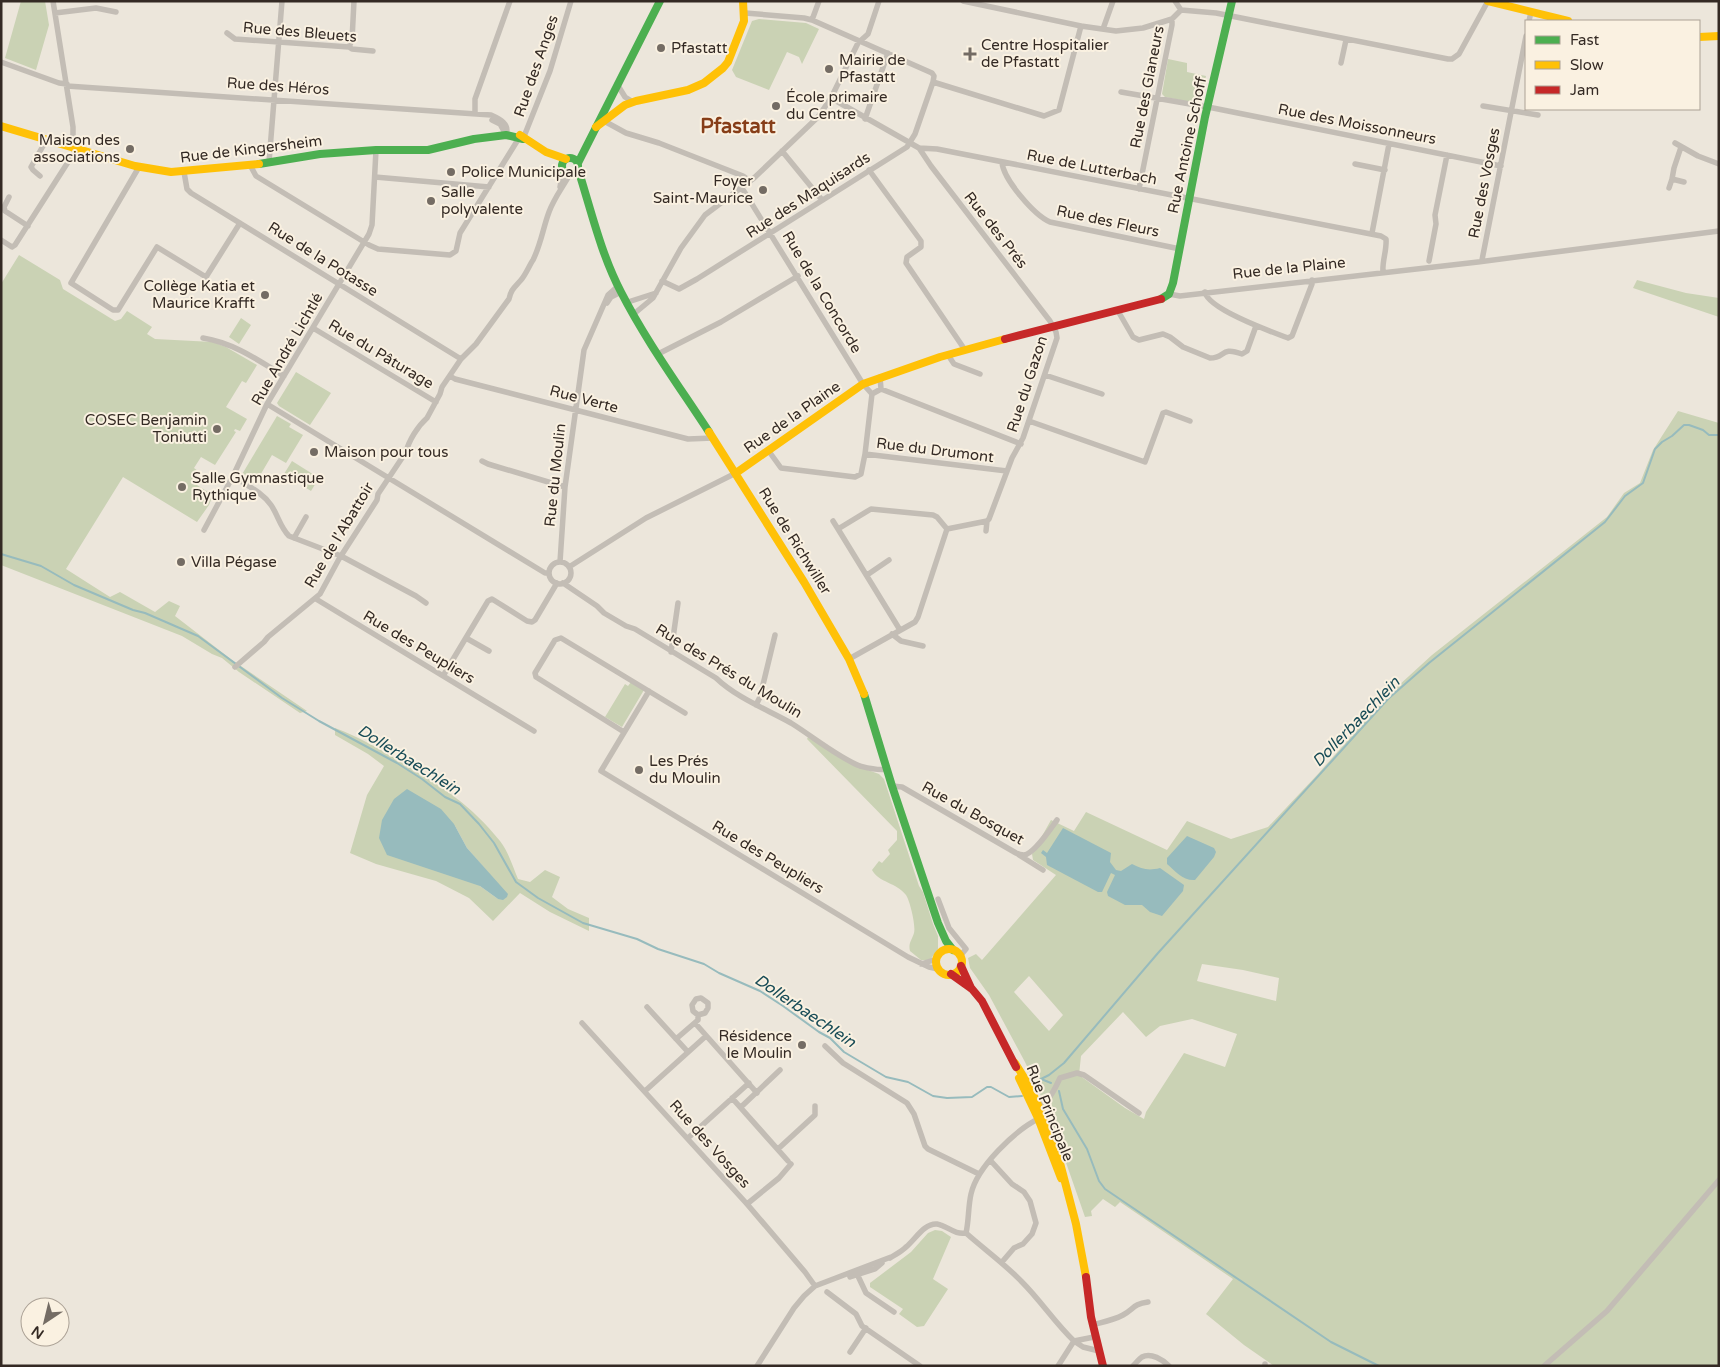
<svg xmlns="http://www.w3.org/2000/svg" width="1720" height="1367" viewBox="0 0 1720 1367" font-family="'Varela Round',sans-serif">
<rect width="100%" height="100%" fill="#ece6db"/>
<path fill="#cad2b4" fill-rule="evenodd" d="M21 1H45L49 25 36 70 5 58Z
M759 19 806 23 819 29 802 64 799 57 787 52 769 90 736 77 732 70 752 21Z
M1168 59 1187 63V72L1206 76 1200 104 1165 97 1162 94Z
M19 255 60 280 63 289 115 321 121 319 127 311 152 327 147 334 155 339 213 342 226 347 257 365 246 383 242 381 226 407 247 419 240 431 235 429 234 431 236 432 215 465 201 457 194 468 198 471 192 482 213 495 209 505 197 522 123 477 66 569 110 597 120 592 155 612 169 601 180 606 175 616 232 660 307 711 300 713 239 672 222 658 212 654 182 636 1 565V284Z
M1637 280 1686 293 1719 298V317L1633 288Z
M241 318 251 325 239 344 229 337Z
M296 372 331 393 310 425 279 406 277 403Z
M1678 411 1719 423V1366H1274L1244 1345 1206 1314 1233 1279 1120 1202 1115 1207 1103 1199 1091 1211 1092 1216 1085 1217 1048 1111 1025 1062 989 995 970 968 968 958 976 954 982 960 1056 875 1033 860 1032 854 1051 820 1074 831 1086 812 1167 850 1187 821 1231 839 1268 827 1318 774 1386 697 1432 655 1607 517 1624 493 1640 483 1653 450ZM1202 964 1243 970 1279 978 1276 1001 1197 981ZM1029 976 1063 1015 1049 1031 1014 992ZM1123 1012 1146 1037 1160 1026 1192 1019 1237 1034 1225 1067 1184 1053 1146 1112 1144 1119 1125 1108 1079 1075 1081 1056Z
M277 416 291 424 289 427 303 435 286 463 272 455 255 484 241 476Z
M292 461 319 478 311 491 284 474Z
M631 682 644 690 622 727 605 717 625 684 628 686Z
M335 728C360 737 383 751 406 765 444 788 471 805 500 841 508 851 513 867 518 879L530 882 545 870 560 877 552 897 568 909 589 918V931L550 912 520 893 493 921 469 898 436 881 376 864 350 853 367 795 384 766 368 754 335 735ZM454 824 467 848 487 871 498 899 480 886Z
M808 737 854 765 879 774 884 779 919 886 923 892 933 924 938 936V949L930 960H921L910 951C908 943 912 940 914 933 916 926 910 901 906 895 896 882 879 883 872 870L879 861 882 863 890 854 888 850 897 840V831L807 739Z
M935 1230 942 1231 951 1237 933 1279 948 1289 924 1326 917 1327 899 1314 903 1309 870 1287V1283L911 1252 928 1233Z"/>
<path fill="#97bbbd" d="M407 789 441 809 454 824 467 848 508 894 507 897 503 900 498 899 480 886 387 855 379 838 382 820 394 799Z
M1063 828 1111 853 1110 862 1116 870 1121 871 1132 864C1142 869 1148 871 1160 868L1184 885 1183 891 1162 916 1150 912 1142 905H1125L1108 896 1107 892 1115 875 1111 873 1102 892H1098L1047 865 1046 857 1041 853 1043 850 1047 853Z
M1187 836 1214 848 1216 852 1214 857 1195 880C1183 881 1175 871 1167 864V858Z"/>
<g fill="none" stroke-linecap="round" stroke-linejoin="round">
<path stroke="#97bbbd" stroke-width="2" d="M1 554 41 566 74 585 133 610 145 613 198 636 282 698 319 721 397 763 422 779 445 797 460 804 479 824 494 843 516 882 538 898 583 923 637 939 658 949 704 964 719 973 760 991 783 1006 819 1032 830 1038 844 1052 886 1077 908 1082 933 1096 947 1098 972 1097 987 1087H991L1009 1097 1022 1096
M1041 1079 1051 1083
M1035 1082 1049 1075 1064 1063 1158 953 1388 699 1429 663 1605 522 1625 496 1643 483 1655 449 1662 442 1672 436 1684 425H1689L1703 430 1709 435H1719
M1059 1091 1063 1109 1087 1149 1099 1181 1105 1189 1331 1342 1379 1366"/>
<path stroke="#c3bdb5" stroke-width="5.5" d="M53 1 73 127V138L71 146
M963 1 1081 26 1116 31 1143 28 1172 19 1181 10 1216 13 1448 59H1452L1459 54 1488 1
M1175 1 1181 10
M55 13 96 8 116 12
M745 13 804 18 812 20 932 73 934 76 933 82 1044 116 1059 110 1081 26
M812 20 819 1
M1529 21 1531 12
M1103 29 1113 1
M227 33 235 39 349 47 352 49 373 51
M349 47 352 40 354 1
M1 62 59 83 67 84
M1341 63 1346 40
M617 84 625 97 633 102
M67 86 491 115C500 119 510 124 506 135
M1121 92 1213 108 1501 166
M831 98 912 144 919 148 937 149 1381 236 1386 239C1387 250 1382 261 1383 272
M1483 106 1538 115
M475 114V99L510 1
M865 119 888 53
M492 120 500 124 506 135
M604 121 626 133 659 143 743 176 750 181
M523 139 550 71 571 1
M1675 143 1698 156 1719 164
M1681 147 1674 168 1672 179 1684 182
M919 148 931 166 1050 321 1056 332 1057 338 1023 438 1012 458 989 519 987 521 986 531
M782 151 822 200
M269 162 282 1
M1002 162C1003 179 1034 215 1050 222L1180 249
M1355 164 1385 170
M250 165 256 176 369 245 378 249 450 255 456 251 460 233 519 138
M139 167 71 283 113 310H118L157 247 206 277 240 223
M869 170 921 241V247L907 257 906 263 965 350
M184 172 187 189 191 193 461 359
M40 176 33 170 31 167 47 139
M375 177 489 187
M560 187 563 170
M742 188 863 384 872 394 881 389 880 377
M1669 188 1672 179
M1139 189 1172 25V19
M9 197 4 207 5 211 28 226
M1372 233 1389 144
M1 240 12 247 15 245 77 148
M1482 260 1526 36
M1429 261 1436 224 1435 215 1447 155
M662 281 679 289 697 279 907 147 915 134 933 82
M1205 292C1208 309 1272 332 1288 338L1292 336 1312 284V280
M1169 294 1180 296 1478 262 1719 231
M628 302 656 293
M607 303 611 297 621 292
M1118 311 1133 337 1139 340 1163 334 1170 337 1183 347 1210 358C1226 358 1220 346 1242 354L1247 351 1256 326
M635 313 653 298 681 248 705 215 754 178 818 117 831 98 858 43 868 34 879 1
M313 328 436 402
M203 338C234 343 258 360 284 376
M658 354 721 322 798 276
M948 355 954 364 980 374
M1045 375 1102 394
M450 376 455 379 688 439 713 438
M881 389 1021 444
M267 404 545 573H549
M1029 421 1145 462 1163 413 1166 412 1190 421
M768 450 781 468 855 477 861 474 865 454 1007 471
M865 454 872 394
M482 461 488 464 565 487
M233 476C246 485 262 492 271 505 278 515 280 527 289 536L341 556 416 596 426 603
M833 521 838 529
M947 529 987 521
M204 530 233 476 267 404 369 234 372 225 376 150
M294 538 306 517
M560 562 565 487 584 350 608 295 618 286
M549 573a11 11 0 1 1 22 0a11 11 0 1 1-22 0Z
M569 567 646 518 736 473
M867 575 889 560
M563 583 597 606 604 613 626 626 635 629 716 678C737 698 766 709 791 723 812 736 839 758 860 766 868 768 879 771 887 769
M316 599 534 731
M900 630 838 529 871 509 933 515 937 517 947 529
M892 634 901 641 923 646
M466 638 489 651
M671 652 678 603
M849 659 915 622 918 617 947 529
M235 667 264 642 268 637 320 594 339 559 377 500 378 494 406 452C409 440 418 426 427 418L440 394 442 387 461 359 476 344 509 299C511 289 515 287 521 280 526 274 529 266 533 260 541 244 543 228 549 212 554 198 563 187 570 174
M443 676 488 601 492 599 527 621 532 622 535 620 557 583
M649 691 601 771 908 957 929 967 938 969
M756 705 760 697 775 635
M624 732 536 677 535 673 555 640 561 638 685 713
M892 786 902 787 1016 853C1018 854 1021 855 1024 855 1034 854 1051 828 1057 820
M1019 855 1043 870
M938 899 949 928 966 949 960 956
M921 964 937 959
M647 1007 688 1052
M582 1023 747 1204 805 1272 815 1286
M695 1023 757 1093
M676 1039 698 1020V1015L693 1011 692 1005 696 999 701 998 708 1003V1008L705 1013 698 1015
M825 1046 843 1063 907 1103 914 1114 925 1146 928 1149 979 1174
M645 1091 706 1036
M732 1098 788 1161
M741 1107 780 1070
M1035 1109C1049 1102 1054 1091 1060 1078L1077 1073 1084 1075 1139 1113
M688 1138 749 1083
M778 1149 815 1115V1106
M990 1160 1012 1184 1024 1192 1030 1201 1036 1223 1032 1234 1023 1244 1014 1248 1002 1262
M747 1204 779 1178 791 1164
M966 1233C985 1250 1005 1264 1022 1282 1041 1301 1055 1323 1074 1341L1058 1366
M966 1233C969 1220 968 1207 971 1194 977 1167 1015 1130 1040 1118
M890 1258C896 1254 901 1252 906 1247 915 1240 924 1223 937 1224 948 1226 954 1235 966 1233
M858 1276 866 1293 894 1312
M850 1277 875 1269 882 1263
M827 1292 856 1314 862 1326 920 1366
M1092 1325C1103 1322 1114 1320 1123 1315 1134 1309 1133 1304 1148 1302
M1094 1337 1074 1341 1083 1347 1099 1351
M850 1352 866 1328
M757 1366 794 1308 804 1296 815 1286 891 1257
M1133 1366C1136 1363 1139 1359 1142 1357 1151 1352 1163 1360 1169 1366
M1265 1366V1364
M1544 1366 1607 1311 1719 1180"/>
<path stroke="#4caf50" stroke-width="8" d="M562 166a8 8 0 1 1 16 0a8 8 0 1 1-16 0Z
M578 163 660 1
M259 164 320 154 376 150H428L474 139 506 135 523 139
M578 169C591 210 601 254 621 292 646 341 679 386 709 432
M1161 299 1169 294 1173 283 1205 117 1232 1
M864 694 892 786 938 923 946 941 953 950"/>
<path stroke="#ffc107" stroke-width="8" d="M1488 1 1568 21
M1699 37 1719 36
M1 126 135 166 171 172 259 164
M596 127 625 105 636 101 688 90 704 83 723 68 728 62 744 21 743 1
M520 135 546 152 566 159
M709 432 804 582 849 659 864 694
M736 473 863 384 940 357 1005 339
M936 962a13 13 0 1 1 26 0a13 13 0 1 1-26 0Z
M1015 1063 1030 1087 1046 1123 1060 1163 1076 1224 1086 1277
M1019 1078 1038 1118 1061 1178"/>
<path stroke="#c62828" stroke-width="8" d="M1005 339 1161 299
M961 966 971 988
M951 974 972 989 982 1001 1016 1067
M1086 1277 1091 1317 1103 1366"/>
</g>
<g fill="#746c64" stroke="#faf1e1" stroke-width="2">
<circle cx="661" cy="48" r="5"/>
<path d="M967.5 46.5h5v5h5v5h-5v5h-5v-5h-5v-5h5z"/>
<circle cx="829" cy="69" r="5"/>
<circle cx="776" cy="106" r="5"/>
<circle cx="130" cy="149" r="5"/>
<circle cx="451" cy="172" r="5"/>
<circle cx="763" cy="190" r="5"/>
<circle cx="431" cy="201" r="5"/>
<circle cx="265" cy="295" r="5"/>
<circle cx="217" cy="429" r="5"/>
<circle cx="314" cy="452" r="5"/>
<circle cx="182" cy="487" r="5"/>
<circle cx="181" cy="562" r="5"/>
<circle cx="639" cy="770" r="5"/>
<circle cx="802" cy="1045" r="5"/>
</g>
<g text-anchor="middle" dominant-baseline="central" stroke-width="4" stroke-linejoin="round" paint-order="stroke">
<g font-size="15" fill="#342a24" stroke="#faf1e1">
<text transform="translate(300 32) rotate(5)">Rue des Bleuets</text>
<text transform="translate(536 66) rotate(-71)">Rue des Anges</text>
<text transform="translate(278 86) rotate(4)">Rue des Héros</text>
<text transform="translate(1147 87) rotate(-79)">Rue des Glaneurs</text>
<text transform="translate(1357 124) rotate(11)">Rue des Moissonneurs</text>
<text transform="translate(1187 145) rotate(-78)">Rue Antoine Schoff</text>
<text transform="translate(251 149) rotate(-7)">Rue de Kingersheim</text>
<text transform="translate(1092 167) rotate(11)">Rue de Lutterbach</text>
<text transform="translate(1484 183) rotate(-79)">Rue des Vosges</text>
<text transform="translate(808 195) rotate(-33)">Rue des Maquisards</text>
<text transform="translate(1108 221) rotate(12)">Rue des Fleurs</text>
<text transform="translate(996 230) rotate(52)">Rue des Prés</text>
<text transform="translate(323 259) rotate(32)">Rue de la Potasse</text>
<text transform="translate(1289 268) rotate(-6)">Rue de la Plaine</text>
<text transform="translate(822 292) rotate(59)">Rue de la Concorde</text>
<text transform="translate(287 349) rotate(-60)">Rue André Lichtlé</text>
<text transform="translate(381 354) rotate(31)">Rue du Pâturage</text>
<text transform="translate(1027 384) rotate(-72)">Rue du Gazon</text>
<text transform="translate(584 399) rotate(15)">Rue Verte</text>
<text transform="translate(792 417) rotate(-35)">Rue de la Plaine</text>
<text transform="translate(935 450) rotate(7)">Rue du Drumont</text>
<text transform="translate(555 475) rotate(-84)">Rue du Moulin</text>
<text transform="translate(339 535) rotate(-59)">Rue de l'Abattoir</text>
<text transform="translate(795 541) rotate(58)">Rue de Richwiller</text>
<text transform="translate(419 647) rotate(31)">Rue des Peupliers</text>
<text transform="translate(729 671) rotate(31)">Rue des Prés du Moulin</text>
<text transform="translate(973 813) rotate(29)">Rue du Bosquet</text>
<text transform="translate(768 857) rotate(31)">Rue des Peupliers</text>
<text transform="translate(1050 1113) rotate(68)">Rue Principale</text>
<text transform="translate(710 1144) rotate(48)">Rue des Vosges</text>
</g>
<g font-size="15" fill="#342a24" stroke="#faf1e1" text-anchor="start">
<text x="981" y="45">Centre Hospitalier<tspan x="981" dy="17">de Pfastatt</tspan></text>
<text x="671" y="48">Pfastatt</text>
<text x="839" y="60">Mairie de<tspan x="839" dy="17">Pfastatt</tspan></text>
<text x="786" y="97">École primaire<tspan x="786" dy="17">du Centre</tspan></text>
<text x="120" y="140" text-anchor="end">Maison des<tspan x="120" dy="17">associations</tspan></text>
<text x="461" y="172">Police Municipale</text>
<text x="753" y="181" text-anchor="end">Foyer<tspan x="753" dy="17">Saint-Maurice</tspan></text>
<text x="441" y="192">Salle<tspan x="441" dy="17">polyvalente</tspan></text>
<text x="255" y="286" text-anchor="end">Collège Katia et<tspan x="255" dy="17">Maurice Krafft</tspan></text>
<text x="207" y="420" text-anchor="end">COSEC Benjamin<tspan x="207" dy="17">Toniutti</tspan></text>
<text x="324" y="452">Maison pour tous</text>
<text x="192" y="478">Salle Gymnastique<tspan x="192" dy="17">Rythique</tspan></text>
<text x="191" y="562">Villa Pégase</text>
<text x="649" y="761">Les Prés<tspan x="649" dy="17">du Moulin</tspan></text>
<text x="792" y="1036" text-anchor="end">Résidence<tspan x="792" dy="17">le Moulin</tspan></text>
</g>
<g font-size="16" font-style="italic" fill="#184c57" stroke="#faf1e1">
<text transform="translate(1356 722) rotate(-46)">Dollerbaechlein</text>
<text transform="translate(409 760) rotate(32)">Dollerbaechlein</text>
<text transform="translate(805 1011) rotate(34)">Dollerbaechlein</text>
</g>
<g font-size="20" font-weight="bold" fill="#873e18" stroke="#faf1e1">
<text x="738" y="127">Pfastatt</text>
</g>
</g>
<rect width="1720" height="1367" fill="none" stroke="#342a24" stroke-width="5"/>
<rect x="1525" y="20" width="175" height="90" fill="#faf1e1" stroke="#aba195"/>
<rect x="1535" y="36" width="25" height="8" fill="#4caf50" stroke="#aba195"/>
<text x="1570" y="45" font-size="15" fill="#342a24">Fast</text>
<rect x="1535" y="61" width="25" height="8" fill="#ffc107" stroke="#aba195"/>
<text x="1570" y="70" font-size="15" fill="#342a24">Slow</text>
<rect x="1535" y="86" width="25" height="8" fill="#c62828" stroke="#aba195"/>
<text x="1570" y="95" font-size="15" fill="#342a24">Jam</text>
<g transform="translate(45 1322) rotate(215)"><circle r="24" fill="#faf1e1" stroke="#aba195"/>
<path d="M0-4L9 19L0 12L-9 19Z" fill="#746c64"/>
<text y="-8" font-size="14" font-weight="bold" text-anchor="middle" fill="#342a24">N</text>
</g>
</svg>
